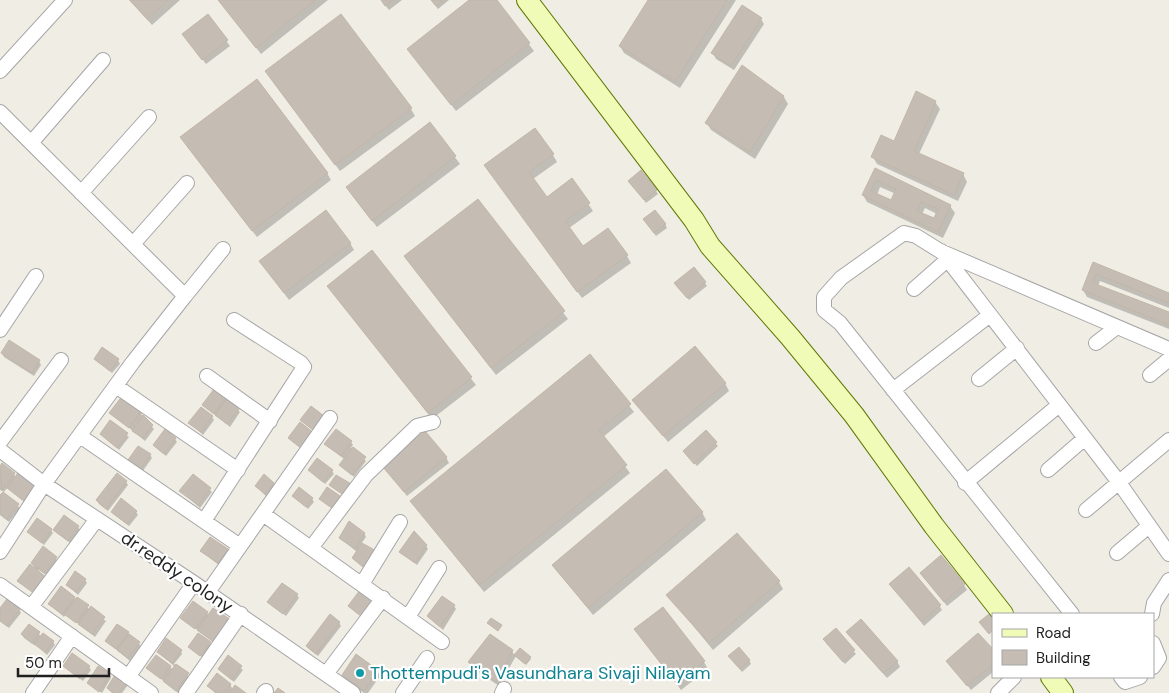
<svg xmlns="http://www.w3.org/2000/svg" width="1169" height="693" viewBox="0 0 1169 693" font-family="'DM Sans',sans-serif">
<rect width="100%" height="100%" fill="#f0ede5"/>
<path fill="#0003" fill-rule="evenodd" d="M129 0H180L152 25Z
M219 0H328L261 54Z
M381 0H402L389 10Z
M431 0H449L438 9Z
M471 0H495L534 51 456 111 408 49Z
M649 0H736L680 88 624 53 620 46Z
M208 16 230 46 206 64 187 39Z
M761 19 764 24 734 70 716 59 713 53Z
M271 78 411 109 415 116 340 171Z
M784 97 788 104 755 159 711 130 707 123Z
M935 102 940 109 919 154 963 174 967 182 958 201 877 164 873 157 894 143Z
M430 124 460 164 377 227 351 194Z
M186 145 327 173 331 180 257 237Z
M553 155 557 162 533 179 546 198 572 180 593 211 569 228 583 247 627 256 631 263 582 298 490 172Z
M875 170 950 206 955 213 943 238 867 202 863 195ZM880 187 896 194 892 202 877 195ZM925 208 937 214 934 220 922 214Z
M632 184 656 191 658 194 646 203Z
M478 201 568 319 496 375 406 257Z
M646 223 665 224 667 228 656 236Z
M350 243 354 250 289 300 260 261Z
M372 252 476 385 432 419 333 293Z
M1093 264 1169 294V308L1100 281 1098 286 1169 314V329L1087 297 1083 290Z
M705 283 707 286 689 300 678 287Z
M9 342 39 361 41 365 34 376 4 357 2 353Z
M590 356 634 412 603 437 630 473 484 592 411 501Z
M95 359 118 360 120 364 112 373Z
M725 383 729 391 668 442 634 400Z
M225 399 240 412 230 427 203 405Z
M141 411 142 416 154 429 145 441 111 413Z
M212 417 214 420 203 435 190 423Z
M110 422 129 437 119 450 102 434Z
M336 430 351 442 353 445 351 448 366 461 354 477 341 466 345 460 326 444Z
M706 432 718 446 697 466 686 454Z
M175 439 177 442 166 456 154 446Z
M150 455 152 458 142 472 130 460Z
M446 457 449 463 407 496 387 471Z
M2 465 14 474 27 504 8 487 3 493 20 508 9 522 0 515V497L4 492 0 490V468Z
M309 470 332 471 334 474 325 484Z
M193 475 212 492 200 508 181 491Z
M126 482 128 485 108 511 99 504 97 500Z
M273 483 275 487 267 497 256 486Z
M294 496 312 499 314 502 308 509Z
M112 512H136L138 515 129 526Z
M702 512 706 520 593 615 553 565Z
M78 527 80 530 70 543 55 530Z
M51 530 53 533 44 545 28 532Z
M364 533 366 537 361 544 370 574 353 558 357 552 340 538Z
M426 546 428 549 417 565 401 552Z
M227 550 229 553 220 566 201 551Z
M56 558 57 561 46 575 39 570 37 571 32 563Z
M921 573 964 585 967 590 947 606Z
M85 580 87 583 78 595 67 585Z
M779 582 783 589 713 650 668 595Z
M890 584 939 605 942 610 924 626Z
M297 595 299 598 286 616 269 602Z
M74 598 106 621 95 637 66 614 64 617 49 604Z
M454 606 456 609 443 630 428 616Z
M19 609 21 613 9 628 0 621V610Z
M207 613 209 616 217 645 182 618Z
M339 623 341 626 318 656 309 649 307 646Z
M29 625 42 637 53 642 55 645 47 655 35 644 34 645 24 638 22 634Z
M636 629 704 662 708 669 681 690Z
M836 630 856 654 845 664 826 643Z
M128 633 141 646 130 661 106 641Z
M851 637 897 661 900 667 887 678Z
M210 643 211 646 203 658 189 647Z
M520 649 531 659 526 665 516 656 499 686 472 667 469 662 512 651 515 656Z
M181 651 182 654 174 664 190 678 178 693 148 668 170 666 173 671 175 667 158 652Z
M993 651V672L971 690 947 661Z
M228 657 243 670 234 682 219 669Z
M732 660H749L751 664 742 672Z
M64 666 89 667 91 670 83 681Z
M377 671 380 676 368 693H364L346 681 343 676Z
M109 675 111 678 102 693 88 683Z
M126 682 128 685 122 693H112L108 688Z
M230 684 233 690 244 693H215L208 686Z"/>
<path fill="#c5bdb4" stroke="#c2b6a7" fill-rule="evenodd" d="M130 0H168L147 19Z
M218 0H315L256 48Z
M381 0H393L385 6Z
M431 0H443L436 6Z
M469 0H497L530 43 451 105 407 49Z
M648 0H727L675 82 619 46Z
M742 5 762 18 731 66 711 53Z
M208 14 228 40 202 60 182 34Z
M341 14 412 108 335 165 265 71Z
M742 65 784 96 750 152 705 123Z
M257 79 328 173 252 231 180 137Z
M916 91 936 101 914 151 964 173 954 195 871 157 881 135 894 141Z
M430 122 456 156 372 221 346 187Z
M535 128 554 154 529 172 547 197 572 178 590 203 565 221 583 246 608 228 628 255 577 292 484 165Z
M875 168 951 205 938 232 862 195ZM876 180 896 189 891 200 871 191ZM921 202 938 209 934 218 917 211Z
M641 170 657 190 644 200 628 181Z
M478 199 565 311 491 368 404 256Z
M326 210 351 243 284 293 259 261Z
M655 210 666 224 654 233 643 219Z
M372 250 472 377 428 413 327 286Z
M1093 262 1169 293V303L1096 274 1093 283 1169 312V325L1082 290Z
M694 267 706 282 687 298 674 283Z
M9 340 40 360 32 373 1 353Z
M695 346 726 383 663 436 632 400Z
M102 347 119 359 110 371 94 359Z
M590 354 631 404 599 430 627 465 479 585 410 501Z
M214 389 226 398 214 414 202 405Z
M123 395 142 410 129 428 109 413Z
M227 398 240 408 227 424 215 415Z
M311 406 324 416 313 430 300 420Z
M201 407 213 416 201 432 188 423Z
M143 415 153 425 143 438 132 431Z
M110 420 128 433 117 448 100 434Z
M300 422 314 433 302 449 288 438Z
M165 429 176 438 164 454 153 445Z
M336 429 352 441 341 456 324 444Z
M706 430 717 442 694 464 683 451Z
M425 431 447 457 404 492 382 466Z
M138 446 151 454 140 470 128 460Z
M353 447 366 457 352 475 339 465Z
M317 458 333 470 323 482 308 470Z
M2 463 15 473 2 490 0 466Z
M666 469 703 512 588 608 552 565Z
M20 470 38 484 25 502 7 488Z
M117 473 127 481 106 509 96 500Z
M193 474 211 488 198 505 179 491Z
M264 474 274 483 265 494 255 486Z
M336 475 353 485 345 496 329 485Z
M299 487 313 498 306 507 292 496Z
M327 487 343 498 336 511 319 499Z
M3 492 19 504 7 519 0 514V495Z
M121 498 137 511 127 524 111 512Z
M64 515 79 526 68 541 53 530Z
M37 518 52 529 42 543 27 532Z
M349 521 365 533 355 549 339 538Z
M414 531 427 545 415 563 399 552Z
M737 533 780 581 709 643 666 595Z
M210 537 228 549 218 563 200 551Z
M362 543 380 553 368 571 352 558Z
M43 546 57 557 44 573 31 563Z
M941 555 965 584 944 602 920 573Z
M30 564 47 578 35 594 17 581Z
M909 567 941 605 921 621 889 584Z
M75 571 86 579 76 592 66 585Z
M282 583 298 594 283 614 267 602Z
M61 586 75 597 62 614 48 604Z
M360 590 375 601 362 617 348 606Z
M442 596 455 605 440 627 427 616Z
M77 597 89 605 76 623 64 614Z
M7 599 20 609 7 626 0 621V608Z
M193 601 208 612 195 629 180 618Z
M91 606 105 617 92 634 78 624Z
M663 607 705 661 676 683 634 629Z
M213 608 231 620 215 643 197 630Z
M993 611V630L989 634 979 622Z
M330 614 340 622 316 654 306 646Z
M491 618 502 625 498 631 487 623Z
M861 619 898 661 883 673 846 632Z
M29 624 40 632 32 643 21 634Z
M117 624 129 632 116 649 105 641Z
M836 628 855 650 843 662 823 639Z
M43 633 54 641 45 652 34 644Z
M198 633 211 642 200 656 188 647Z
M978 633 993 649V664L967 686 946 661Z
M129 634 140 642 128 658 117 650Z
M490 634 513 650 496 682 468 662Z
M166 638 182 650 172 663 157 652Z
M739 647 750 660 740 669 728 656Z
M520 648 531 657 525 664 514 655Z
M72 653 90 666 80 679 63 666Z
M356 654 378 670 364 691 342 675Z
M156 655 171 666 161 679 146 668Z
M228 655 242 666 232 680 218 669Z
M176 664 189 673 176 691 163 681Z
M98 666 110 674 99 692 87 683Z
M116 673 127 681 118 693H113L107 688Z
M217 673 231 684 224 693H217L207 686Z
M235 685 246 693H229Z
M278 688 285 693H274Z"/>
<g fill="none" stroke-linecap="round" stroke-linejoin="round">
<g stroke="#a6a6a6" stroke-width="16">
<path id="street" d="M0 71 65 0
M0 112 185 296 133 362 44 484 0 552
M31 143 103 60
M81 193 149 117
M133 244 187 183
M941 251 1118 481 1169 554
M914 289 947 260
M185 296 223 249
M0 330 36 276
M1096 343 1117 327
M1150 375 1169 359
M207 376 270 421
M979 379 1017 348
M116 386 238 470
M893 390 990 315
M80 436 240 546
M0 442 61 360
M0 450 44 484 194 583 353 693
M1048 470 1085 438
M965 483 1059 405
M1086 510 1169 440
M263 514 442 642
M204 521 304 367 301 363 234 320
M311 548 366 475 417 426 433 422
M1117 553 1149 526
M362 584 400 522
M0 585 151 693
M208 592 330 418
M31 607 97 519
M1072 614 840 323 824 310V297L841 278 904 233 916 236 940 251 1169 349
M1152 614 1154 603 1169 580
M408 617 439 568
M1153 643 1159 658 1153 667
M326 674 383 598
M128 677 194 583
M1121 677 1125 682 1140 677
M33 693 72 636
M186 693 241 614
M264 693 266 691
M403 693 427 658
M502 693 504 689
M998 693 1014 677"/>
</g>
<g stroke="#607903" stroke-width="22">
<path id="secondary" d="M527 0 694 220 710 246 790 337 854 415 934 526 1003 614
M1051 677 1063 693"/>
</g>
<use href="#street" stroke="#fff" stroke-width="14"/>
<use href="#secondary" stroke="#f0fbb8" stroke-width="20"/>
</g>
<circle fill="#0f9aa8" stroke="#fff" stroke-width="2" cx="360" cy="673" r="5"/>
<g text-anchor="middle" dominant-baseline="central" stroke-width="4.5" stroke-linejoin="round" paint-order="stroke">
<g font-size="18" fill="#1f1f1f" stroke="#fff">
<text transform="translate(177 572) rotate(34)">dr.reddy colony</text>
</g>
<g font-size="18" fill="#0d838f" stroke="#fff" text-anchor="start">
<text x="370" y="673">Thottempudi's Vasundhara Sivaji Nilayam</text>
</g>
</g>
<rect x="992" y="613" width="162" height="65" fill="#ffffff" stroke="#a5a5a5"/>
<rect x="1002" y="629" width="25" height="8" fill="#f0fbb8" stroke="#a5a5a5"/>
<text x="1036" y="638" font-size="15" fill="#1f1f1f">Road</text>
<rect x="1002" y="650" width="25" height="15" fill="#c5bdb4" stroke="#a5a5a5"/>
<text x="1036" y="663" font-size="15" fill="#1f1f1f">Building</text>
<path d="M18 668v8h91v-8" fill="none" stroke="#1f1f1f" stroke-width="2.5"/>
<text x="25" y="668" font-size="15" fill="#1f1f1f" stroke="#ffffff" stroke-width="4" paint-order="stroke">50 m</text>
</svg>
